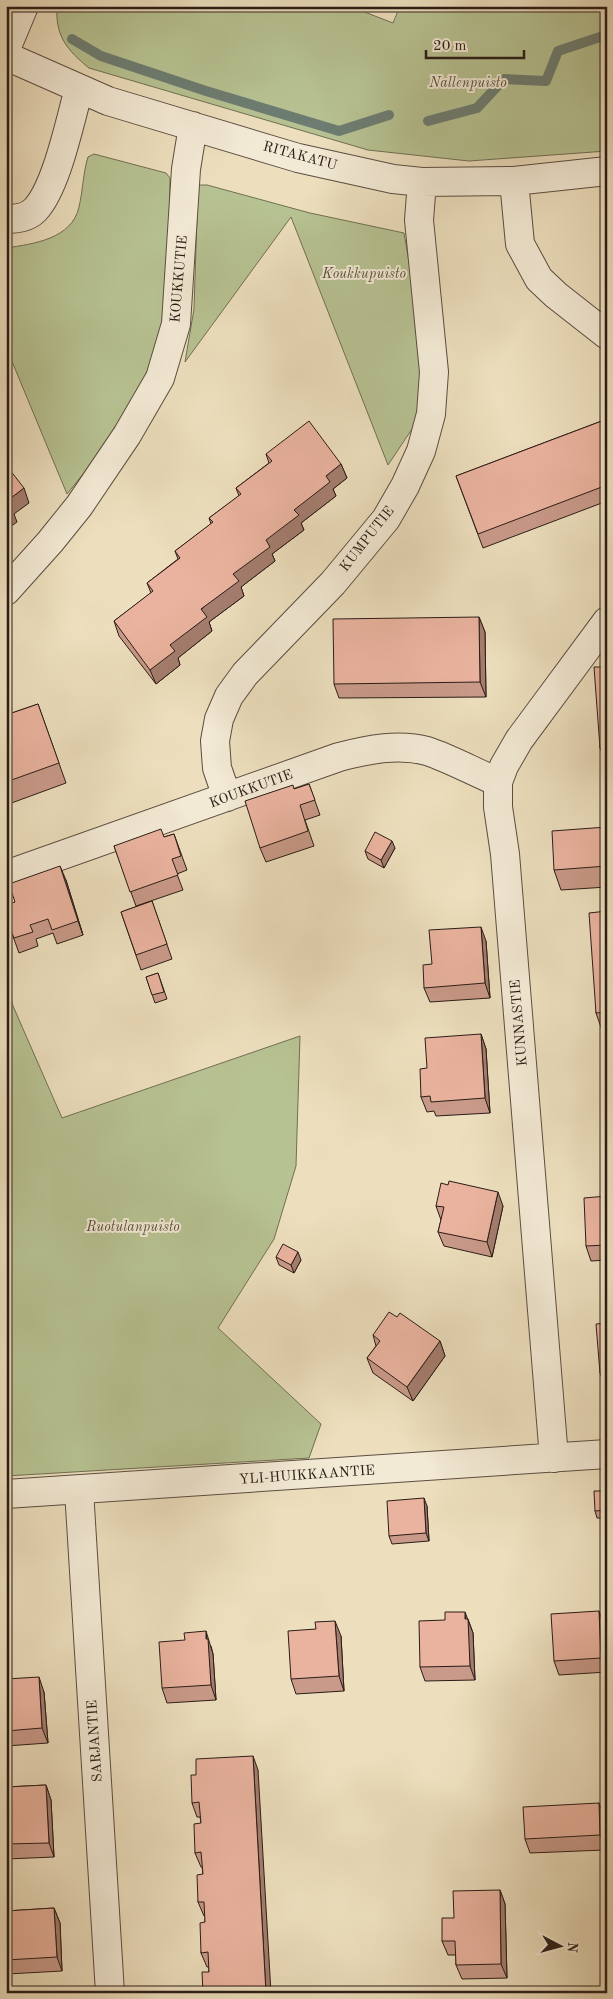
<svg xmlns="http://www.w3.org/2000/svg" width="613" height="1999" viewBox="0 0 613 1999" font-family="'Old Standard TT',serif">
<rect width="100%" height="100%" fill="#eddfbe"/>
<filter id="stains"><feTurbulence type="fractalNoise" baseFrequency=".004" numOctaves="4"/><feColorMatrix values="0 0 0 0 .2 0 0 0 0 .09 0 0 0 0 .02 0 0 0 .5 -.17"/></filter>
<radialGradient id="worn" r=".72"><stop offset=".6" stop-color="#630" stop-opacity="0"/><stop offset="1" stop-color="#630" stop-opacity=".3"/></radialGradient>
<path fill="#b7c292" stroke="#706f54" d="M57 6H349L393 23 400 6H607V151L469 161 368 150 89 68C67 50 55 36 57 6Z
M94 154 166 173 170 178C169 224 171 272 163 318 156 360 135 402 112 437 98 457 82 475 67 494L6 347V248C33 244 72 239 79 207 83 190 83 173 88 157Z
M198 185H207L310 213 404 233 420 325 422 370 418 420 388 465 291 217 185 362 194 309Z
M6 978 13 1006 62 1118 300 1036 296 1166 274 1239 218 1328 321 1424 309 1458 6 1476Z"/>
<g fill="none" stroke-linecap="round" stroke-linejoin="round">
<path stroke="#6d7d72" stroke-width="10" d="M72 39 101 56 206 91 339 131 389 115
M428 121 477 108 504 79 546 81 558 51 603 36 607 37"/>
<g stroke="#5b4d41" stroke-width="30">
<path id="minor" d="M6 49 24 6
M6 56 108 101 298 158 393 179 422 182 514 181 607 171
M514 181 520 244 539 279 556 295 607 335
M6 218C16 220 28 217 35 210 57 187 70 120 79 89
M6 591 50 542 79 506 127 435 160 378 176 324 186 169 193 126
M227 797 217 768 215 741 219 719 229 696 245 674 333 583 386 519 405 486 421 451 431 414 434 372 419 220 422 182
M6 875 339 757C366 750 398 743 427 751 451 759 474 772 498 782
M554 1458 505 854 498 807V782L504 766 519 740 607 621
M79 1490 110 1993
M6 1494 607 1454"/>
</g>
<use href="#minor" stroke="#f3ead5" stroke-width="28"/>
</g>
<path fill="#c99a89" stroke="#2a1c17" d="M607 419V501L483 548 456 476Z
M266 454 341 464 347 478 333 489 336 496 301 523 304 530 272 554 275 561 241 587 244 596 209 622 212 631 178 658 180 665 156 684 119 636 114 621 151 593 147 583 178 559 175 551 211 524 209 518 239 496 236 488 269 463Z
M479 617 485 632 486 697 339 698 334 684Z
M607 667V767L600 748Z
M38 704 66 783 6 805V715Z
M309 784 320 815 305 820 314 846 266 862 260 848 294 789Z
M607 827V887L561 890 554 870Z
M174 834 187 870 177 874 183 890 136 906 114 846 164 837Z
M395 848 384 868 368 859 365 851Z
M66 880 83 935 57 944 53 933 36 939 38 946 19 953 6 917 15 902Z
M152 901 172 959 141 970 121 912Z
M607 911V1033H603L596 1013Z
M486 941 490 998 430 1002 424 988 432 964Z
M158 973 167 999 155 1003 146 977Z
M481 1034 486 1049 490 1113 436 1116 434 1111 427 1112 421 1097 427 1068Z
M607 1196V1260L591 1261 586 1246Z
M436 1206H503L492 1257 444 1246 438 1232 441 1220Z
M276 1257 301 1260 294 1273 279 1265Z
M607 1323V1387H605L600 1373Z
M373 1335 440 1341 445 1356 413 1401 373 1373 367 1358 376 1346Z
M607 1491V1518H597L595 1511Z
M427 1506 429 1541 392 1544 389 1536Z
M599 1611 604 1626 607 1672 559 1675 554 1661Z
M468 1619 473 1633 475 1680 425 1681 420 1667 445 1620Z
M341 1636 344 1691 296 1694 291 1679Z
M211 1646 213 1654 216 1700 167 1703 162 1688Z
M6 1679 44 1692 48 1743 6 1746Z
M258 1770 209 1972V1967H207L201 1953 205 1922V1916H204L198 1902 203 1874 202 1867H201L195 1853 201 1823 200 1817H197L192 1803Z
M46 1785 51 1800 54 1857 6 1859V1787Z
M599 1803 604 1817 605 1850 530 1853 525 1839Z
M500 1890 505 1904 507 1978 462 1979 456 1965V1955H448L442 1941 454 1918Z
M54 1908 60 1923 62 1971 7 1974 6 1911Z"/>
<path fill="#a47d6f" stroke="#2a1c17" d="M341 464 347 478 333 489 336 496 301 523 304 530 272 554 275 561 241 587 244 596 209 622 212 631 178 658 180 665 156 684 150 670 170 645 233 574 326 476Z
M24 488 29 503 14 514 17 522 6 530V511L7 501Z
M479 617 485 632 486 697 480 682Z
M392 841 395 848 384 868 381 860Z
M60 866 66 880 83 935 78 921Z
M481 927 486 941 490 998 485 983Z
M481 1034 486 1049 490 1113 485 1098Z
M498 1192 503 1206 492 1257 487 1242Z
M298 1252 301 1260 294 1273 291 1265Z
M440 1341 445 1356 413 1401 407 1387Z
M424 1498 427 1506 429 1541 426 1533Z
M599 1611 604 1626 607 1672 601 1658Z
M465 1612 473 1633 475 1680 470 1666Z
M335 1621 341 1636 344 1691 339 1676Z
M206 1631 213 1654 216 1700 211 1685Z
M39 1677 44 1692 48 1743 42 1728Z
M253 1756 258 1770 271 1993H266Z
M46 1785 51 1800 54 1857 49 1843Z
M599 1803 604 1817 605 1850 600 1835Z
M500 1890 505 1904 507 1978 501 1964Z
M54 1908 60 1923 62 1971 57 1957Z"/>
<path fill="#eab39f" stroke="#2a1c17" d="M607 419V485L478 534 456 476Z
M309 421 341 464 326 476 330 482 294 510 299 515 266 540 270 547 233 574 239 581 201 609 207 617 170 645 175 651 150 670 114 621 153 591 147 583 180 558 175 551 213 522 209 518 241 494 236 488 272 461 266 454Z
M6 465 24 488 7 501 12 507 6 511Z
M479 617 480 682 334 684 333 619Z
M594 667H607V748H600Z
M38 704 59 763 6 782V715Z
M309 784 315 800 300 805 308 831 260 848 245 801 293 785 294 789Z
M607 827V866L554 870 552 831Z
M161 829 164 837 174 834 181 856 172 859 178 875 130 892 114 846Z
M375 832 392 841 381 860 365 851Z
M60 866 78 921 52 930 48 919 30 925 33 932 14 938 6 917V905L15 902 9 884Z
M152 901 167 944 136 955 121 912Z
M607 911V1012L596 1013 589 913Z
M481 927 485 983 424 988 423 965 432 964 429 930Z
M158 973 164 992 152 995 146 977Z
M481 1034 485 1098 431 1102 430 1096 421 1097 420 1069 427 1068 425 1038Z
M449 1181 498 1192 487 1242 438 1232 444 1207 436 1206 441 1183 448 1185Z
M607 1196V1245L586 1246 584 1198Z
M283 1244 298 1252 291 1265 276 1257Z
M389 1312 397 1317 400 1313 440 1341 407 1387 367 1358 380 1341 373 1335Z
M607 1323V1372L600 1373 596 1324Z
M594 1491H607V1510L595 1511Z
M424 1498 426 1533 389 1536 387 1501Z
M599 1611 601 1658 554 1661 551 1614Z
M445 1612H465V1619H468L470 1666 420 1667 419 1621 445 1620Z
M335 1621 339 1676 291 1679 288 1631 316 1629 315 1622Z
M206 1631V1639H208L211 1685 162 1688 159 1642 185 1640 184 1633Z
M39 1677 42 1728 6 1731V1679Z
M253 1756 266 1993H203L202 1972H209L208 1952 201 1953 200 1923 205 1922 204 1902H198L197 1875 203 1874 201 1852 195 1853 194 1824 201 1823 199 1802 192 1803 191 1775H196V1759Z
M46 1785 49 1843 6 1844V1787Z
M599 1803 600 1835 525 1839 523 1807Z
M500 1890 501 1964 456 1965 455 1941H442V1918H454L453 1891Z
M54 1908 57 1957 6 1960V1911Z"/>
<g text-anchor="middle" dominant-baseline="central" stroke-width="4" stroke-linejoin="round" paint-order="stroke">
<g font-size="14" font-style="italic" fill="#544e3c" stroke="#f3ead5">
<text x="468" y="83">Nallenpuisto</text>
<text x="364" y="274">Koukkupuisto</text>
<text x="133" y="1227">Ruotulanpuisto</text>
</g>
<g font-size="14" fill="#2a1c17" stroke="#f3ead5">
<text transform="translate(300 156) rotate(15)">RITAKATU</text>
<text transform="translate(179 279) rotate(-85)">KOUKKUTIE</text>
<text transform="translate(367 539) rotate(-52)">KUMPUTIE</text>
<text transform="translate(251 789) rotate(-20)">KOUKKUTIE</text>
<text transform="translate(519 1023) rotate(-95)">KUNNASTIE</text>
<text transform="translate(307 1475) rotate(-4)">YLI-HUIKKAANTIE</text>
<text transform="translate(95 1741) rotate(-94)">SARJANTIE</text>
</g>
</g>
<rect width="613" height="1999" fill="none" stroke="#eddfbe" stroke-width="25"/>
<rect x="8" y="8" width="598" height="1984" fill="none" stroke="#2a1c17" stroke-width="2.5"/>
<rect x="12" y="12" width="588" height="1974" fill="none" stroke="#2a1c17"/>
<g transform="translate(560 1946) rotate(96)" stroke="#f3ead5" stroke-width="4" paint-order="stroke">
<path d="M0-4L9 19L0 12L-9 19Z" fill="#2a1c17"/>
<text y="-8" font-size="14" font-weight="bold" text-anchor="middle" fill="#2a1c17">N</text>
</g>
<path d="M426 50v8h98v-8" fill="none" stroke="#2a1c17" stroke-width="2.5"/>
<text x="433" y="50" font-size="15" fill="#2a1c17" stroke="#f3ead5" stroke-width="4" paint-order="stroke">20 m</text>
<rect width="100%" height="100%" filter="url(#stains)"/>
<rect width="100%" height="100%" fill="url(#worn)"/>
</svg>
